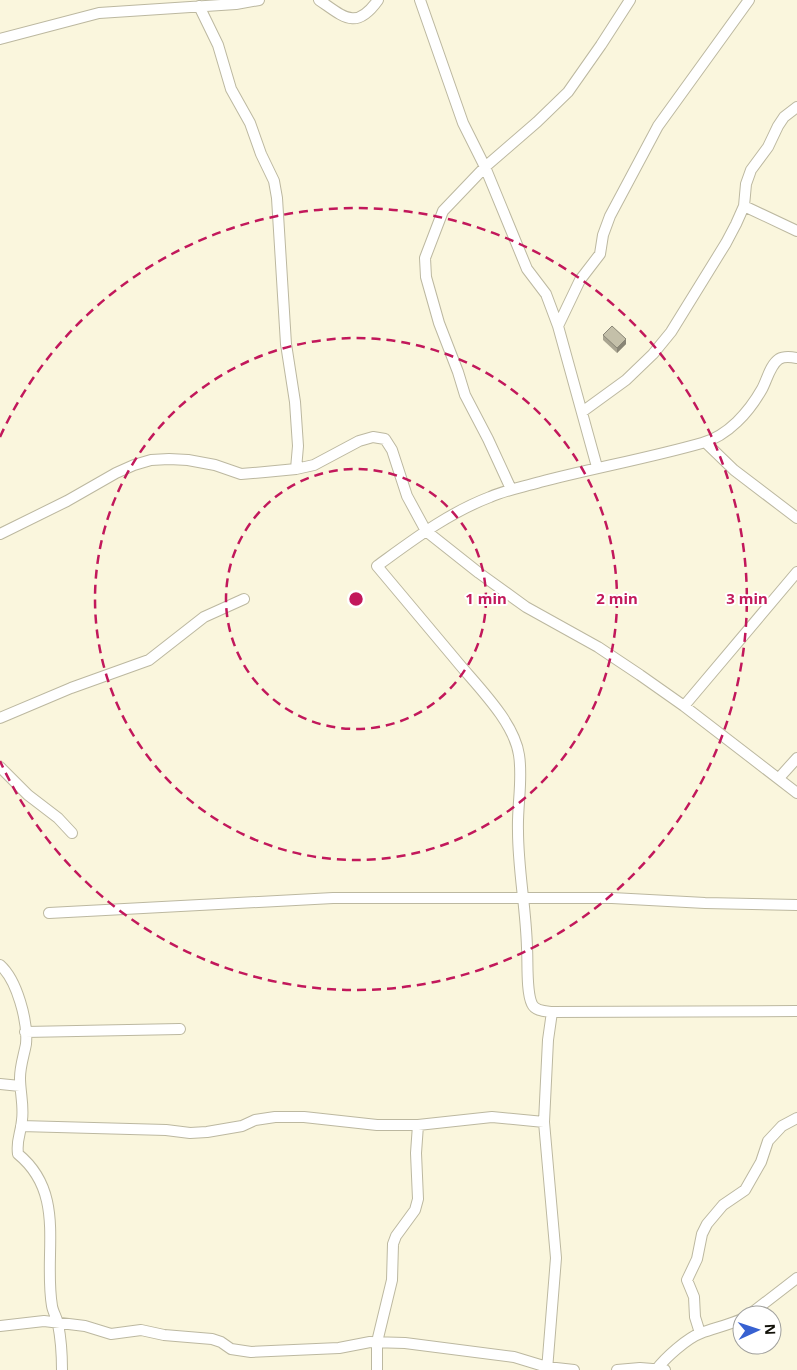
<svg xmlns="http://www.w3.org/2000/svg" width="797" height="1370" viewBox="0 0 797 1370" font-family="'Noto Sans',sans-serif">
<rect width="100%" height="100%" fill="#faf6dd"/>
<g fill="none" stroke-linecap="round" stroke-linejoin="round">
<g stroke="#bcb8a0" stroke-width="12">
<path id="street" d="M319 0C344 17 356 31 378 0
M420 0 463 123 485 167 527 269 546 294 558 326 597 467
M199 6 218 45 231 89 250 123 261 154 274 181 277 198 286 344 295 402 298 446 296 469
M0 39 99 13 236 4 259 0
M744 206 797 231
M558 326 580 280 600 254 603 235 610 216 658 126 749 0
M797 358C792 357 784 356 779 359 770 365 767 380 762 389 749 412 728 436 702 443 649 458 594 468 540 482 523 487 506 490 490 497 448 513 413 540 377 566 403 597 429 628 455 659 476 685 514 721 519 755 523 780 517 806 518 831 518 870 526 908 527 948 528 961 526 992 532 1004 535 1011 544 1011 552 1012L797 1011
M582 412 626 380 653 354 671 332 726 243 736 224 744 206 746 184 751 170 768 147 778 126 784 117 797 107
M705 442 734 470 797 518
M511 489 488 439 465 395 458 372 439 323 426 277 425 258 443 211 485 167 537 122 568 92 601 45 630 0
M0 534 67 501 116 473 134 465 151 460 169 459 188 460 215 465 241 474 265 472 296 469 314 465 359 441 373 437 385 439 392 450 407 496 426 531 479 573 526 607 598 647 640 675 684 706 797 793
M684 706 797 572
M0 718 71 688 149 660 204 617 244 599
M0 767 28 795 58 818 72 833
M779 778 797 758
M49 913 333 898H612L705 903 797 905
M0 965C17 980 28 1021 26 1044 24 1055 20 1066 20 1078 20 1092 24 1106 22 1120 21 1134 16 1139 18 1154 67 1194 43 1253 52 1306 53 1312 57 1318 58 1324 61 1339 62 1355 62 1370
M25 1032 180 1029
M0 1084 20 1086
M21 1126 166 1130 190 1133 207 1132 242 1126 255 1120 275 1117H304L377 1125H418L492 1117 544 1122
M749 1315 797 1278
M0 1326 44 1321 85 1326 111 1334 141 1330 164 1335 212 1339 221 1342 231 1349 251 1352 339 1348 370 1342 405 1343 514 1357 547 1367 574 1370
M700 1333 695 1317 694 1297 687 1280 697 1259 702 1234 707 1224 723 1205 745 1190 761 1162 768 1141 782 1126 797 1118
M377 1370V1342L392 1280 393 1244 396 1236 415 1210 418 1199 416 1153 418 1125
M547 1370 556 1258 544 1122 548 1040 552 1012
M617 1370 640 1368 665 1370
M656 1370C665 1358 687 1338 701 1333 715 1328 728 1325 742 1319"/>
</g>
<use href="#street" stroke="#fff" stroke-width="10"/>
</g>
<path fill="#a9a591" d="M603 335 626 344 617 353 603 340Z"/>
<path fill="#898676" d="M626 339V344L617 353V348Z"/>
<path fill="#c4c0a9" stroke="#898676" d="M612 326 626 339 617 348 603 335Z"/>
<g fill="none" stroke="#c2185b" stroke-width="2.5" stroke-dasharray="9 6">
<circle cx="356" cy="599" r="130"/>
<circle cx="356" cy="599" r="261"/>
<path d="M0 437A391 391 0 1 1 0 761"/>
</g>
<circle cx="356" cy="599" r="8" fill="#c2185b" stroke="#fff" stroke-width="2.5"/>
<g font-size="15" text-anchor="middle" font-weight="bold" fill="#c2185b" stroke="#fff" stroke-width="4" stroke-linejoin="round" paint-order="stroke">
<text x="486" y="604">1 min</text>
<text x="617" y="604">2 min</text>
<text x="747" y="604">3 min</text>
</g>
<g transform="translate(757 1330) rotate(87)"><circle r="24" fill="#ffffff" stroke="#a0a09d"/>
<path d="M0-4L9 19L0 12L-9 19Z" fill="#3761d1"/>
<text y="-8" font-size="14" font-weight="bold" text-anchor="middle" fill="#121109">N</text>
</g>
</svg>
